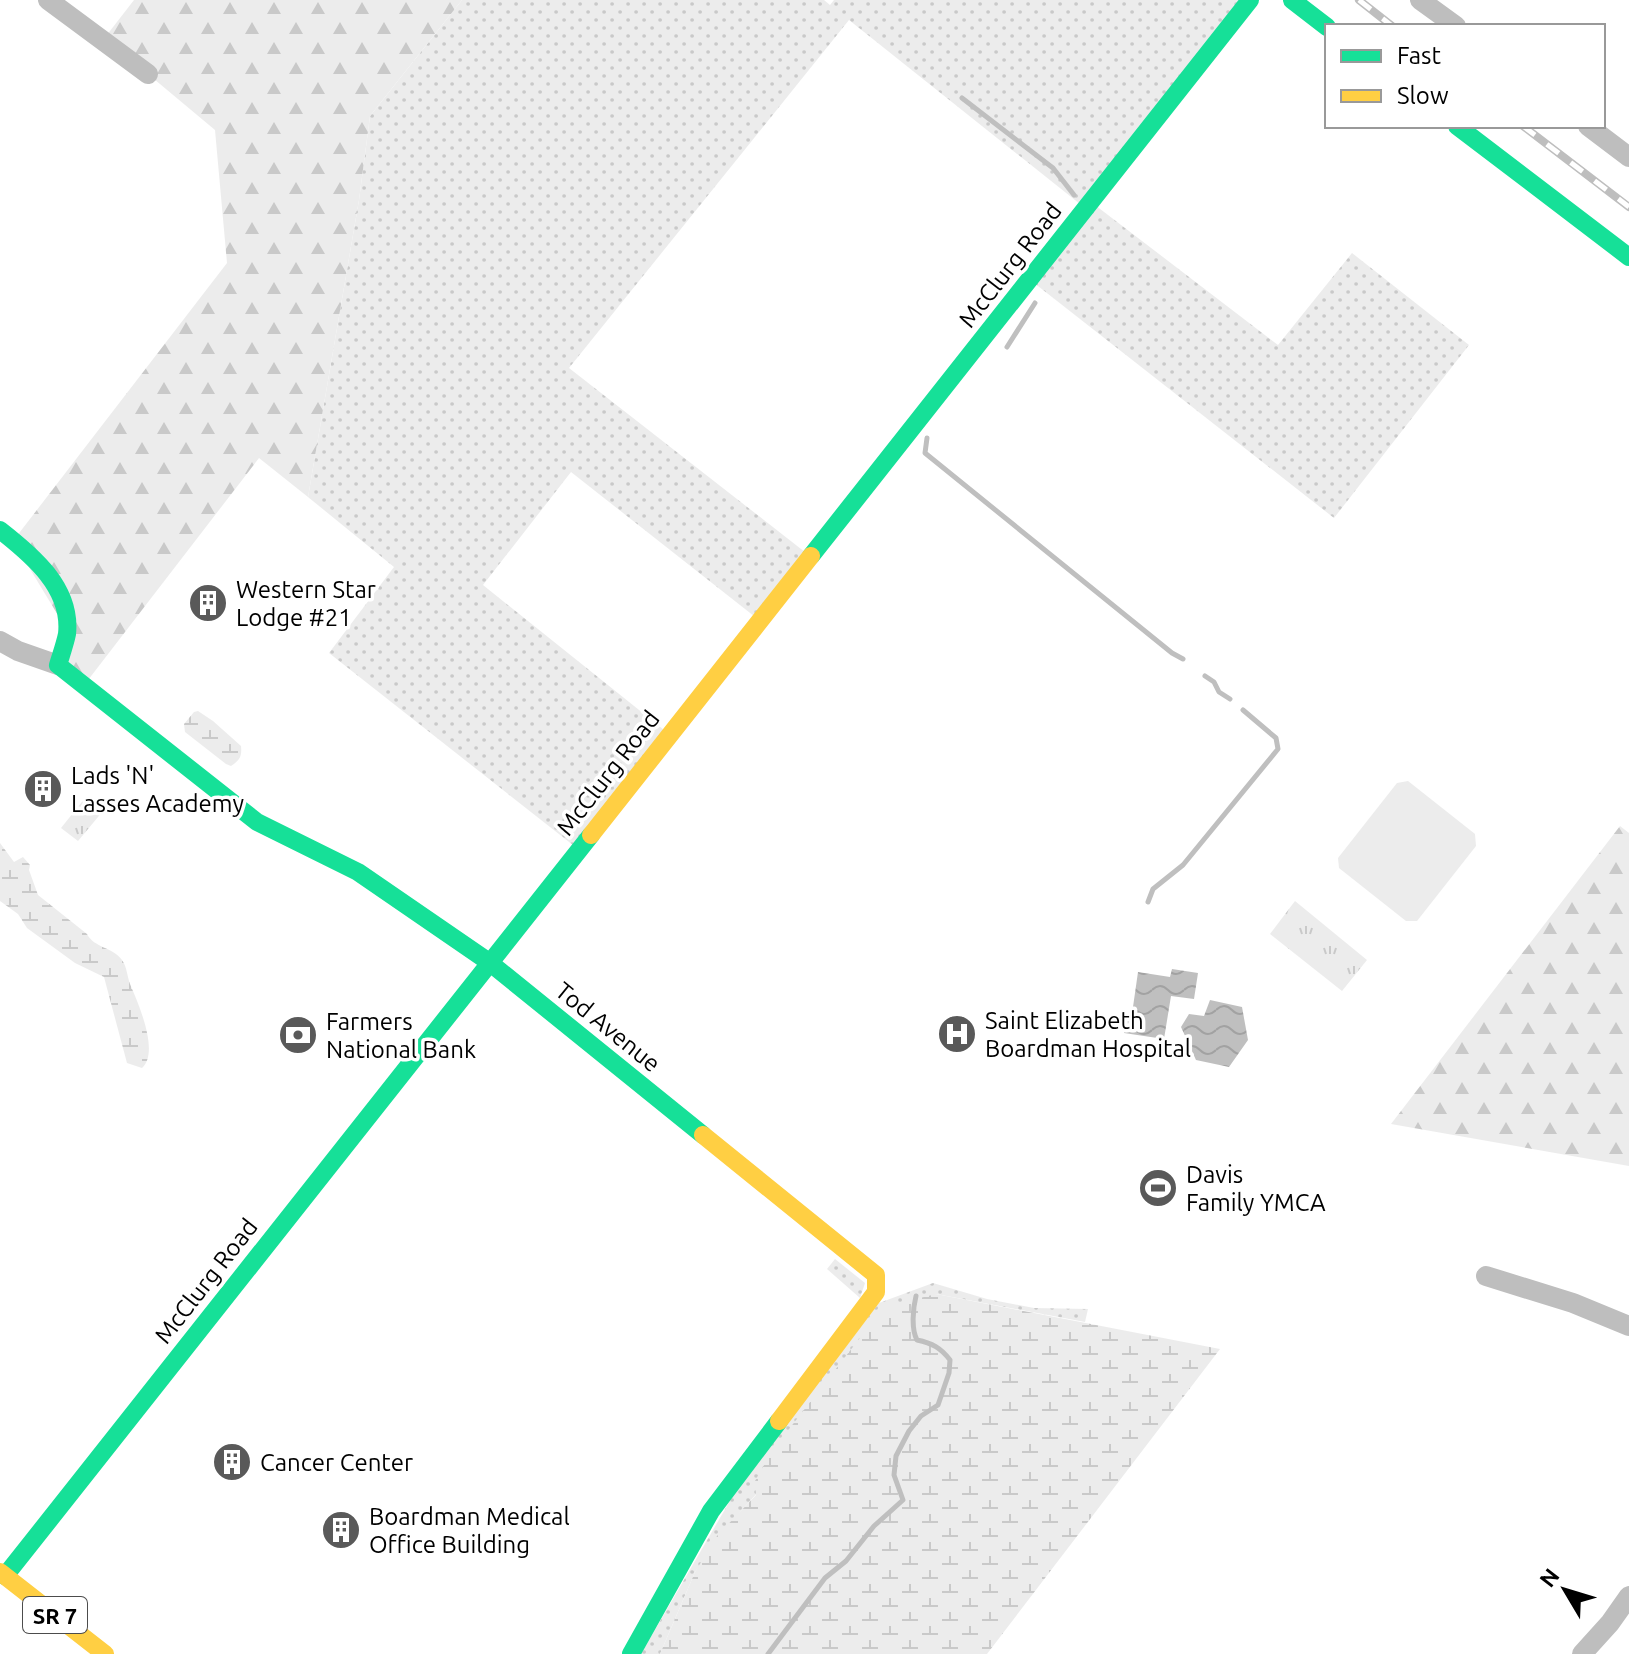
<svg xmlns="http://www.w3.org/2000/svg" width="1629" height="1654" viewBox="0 0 1629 1654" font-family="Ubuntu,sans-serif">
<defs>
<pattern id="grass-dots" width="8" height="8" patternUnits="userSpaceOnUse" patternTransform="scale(2)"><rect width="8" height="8" fill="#ececec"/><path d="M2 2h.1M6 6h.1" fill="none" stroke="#c9c9c9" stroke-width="1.8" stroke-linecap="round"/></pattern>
<pattern id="forest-firs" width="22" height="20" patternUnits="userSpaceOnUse" patternTransform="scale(2)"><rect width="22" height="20" fill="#ececec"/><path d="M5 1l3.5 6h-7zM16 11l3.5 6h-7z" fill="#c9c9c9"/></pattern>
<pattern id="wetland-marsh" width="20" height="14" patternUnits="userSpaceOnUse" patternTransform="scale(2)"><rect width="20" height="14" fill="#ececec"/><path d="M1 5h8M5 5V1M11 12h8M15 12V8" fill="none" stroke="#c9c9c9"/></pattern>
<pattern id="park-tufts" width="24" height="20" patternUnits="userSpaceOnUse" patternTransform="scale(2)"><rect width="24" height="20" fill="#ececec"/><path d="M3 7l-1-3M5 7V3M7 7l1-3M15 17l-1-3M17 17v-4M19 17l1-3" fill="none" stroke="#c9c9c9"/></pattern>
<pattern id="water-waves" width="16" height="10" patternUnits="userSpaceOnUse" patternTransform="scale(2)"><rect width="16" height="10" fill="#bfbfbf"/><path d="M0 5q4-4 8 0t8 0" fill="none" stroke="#a2a2a2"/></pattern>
</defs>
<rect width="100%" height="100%" fill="#fff"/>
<path fill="url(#grass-dots)" d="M462 0H824L830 5 834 0H1250L1091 202 1278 345 1352 253 1469 345 1334 518 1029 279 1085 208 849 20 569 368 810 556 759 620 571 472 483 585 669 734 578 849 329 653 394 567 308 497 359 200 370 116Z
M835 1259 865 1283 860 1298 827 1269Z
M933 1283 987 1299 1034 1308 1088 1309 1085 1322 936 1294 741 1511 695 1572 660 1654H641L742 1480 879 1303Z"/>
<path fill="url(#forest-firs)" d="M134 0H462L370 116 359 200 308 497 259 458 85 684 58 665 67 630 13 541 227 263 215 130 148 74 103 40Z
M1620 826 1629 833V1166L1391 1124Z"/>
<path fill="url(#wetland-marsh)" d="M198 711 213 721 241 746C242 756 240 760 231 766L226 764 185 732 184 724 194 712Z
M0 843 14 862 23 857 30 865 29 870 38 895 87 934C94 948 113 947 122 960 127 967 127 976 130 984 138 1003 160 1052 142 1068L127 1063 104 977 75 963 27 928 18 914 0 901Z
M936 1294 1220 1349 987 1654H660L695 1572 717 1536 756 1495 755 1481 772 1451 884 1307Z"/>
<path fill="url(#park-tufts)" d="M85 798 103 811 78 841 61 828Z
M1295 901 1367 960 1342 991 1270 934Z"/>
<path fill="#ececec" d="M1408 781 1475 834 1476 846 1417 921H1406L1339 868 1338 858 1397 783Z"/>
<path fill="url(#water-waves)" d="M1172 969 1198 973 1194 999 1171 996 1164 1039 1124 1033 1126 1021H1131L1138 972 1170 977Z
M1210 1000 1242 1007 1248 1040 1229 1067 1196 1060 1181 1027 1189 1014 1204 1016Z"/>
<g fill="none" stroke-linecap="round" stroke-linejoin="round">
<path stroke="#bfbfbf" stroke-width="5" d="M962 98 1053 168 1074 195
M1007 347 1035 303
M927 438 925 453 1172 653 1183 659
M1205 676 1214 682 1219 692 1230 699
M1148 902 1153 889 1183 865 1278 749 1276 738 1243 710
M768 1654 825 1578 846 1561 874 1526 903 1500 894 1475 896 1456 909 1431 921 1416 938 1405 949 1373 950 1360C941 1348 932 1343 917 1340 911 1329 913 1308 916 1296"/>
<path stroke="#bebebe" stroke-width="20" d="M48 0 148 74
M1420 0 1456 26
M1588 126 1629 157
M0 641 18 651 58 665
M1486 1276 1573 1303 1629 1326
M1582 1654 1610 1623 1629 1596"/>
<path stroke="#16e098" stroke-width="18" d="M1292 0 1327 27
M1457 126 1629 257
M0 530C32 555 72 588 67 634 65 644 61 655 58 665L257 822 358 872 489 962 703 1135
M811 556 1250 0
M5 1576 591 835
M631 1654 711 1511 779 1421"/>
<path stroke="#ffcf43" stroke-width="18" d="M591 835 811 556
M703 1135 876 1275V1292L779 1421
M0 1572 105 1654"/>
<g stroke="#bebebe" stroke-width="8">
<path id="rail" d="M1359 0 1392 26
M1523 126 1629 207"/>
</g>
<use href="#rail" stroke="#fff" stroke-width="5" stroke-dasharray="15" stroke-linecap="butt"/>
</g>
<defs>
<g id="building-disc" transform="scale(2)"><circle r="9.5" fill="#595959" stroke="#fff"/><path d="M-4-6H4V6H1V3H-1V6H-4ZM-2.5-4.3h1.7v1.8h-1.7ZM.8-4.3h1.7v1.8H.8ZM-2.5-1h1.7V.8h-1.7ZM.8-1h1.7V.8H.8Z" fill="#fff"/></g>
<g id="hospital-disc" transform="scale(2)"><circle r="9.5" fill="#595959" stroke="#fff"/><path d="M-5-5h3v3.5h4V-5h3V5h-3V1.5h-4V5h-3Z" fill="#fff"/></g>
<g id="bank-disc" transform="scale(2)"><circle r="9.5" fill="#595959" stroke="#fff"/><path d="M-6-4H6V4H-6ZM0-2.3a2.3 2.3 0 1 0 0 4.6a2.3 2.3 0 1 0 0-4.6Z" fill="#fff"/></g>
<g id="stadium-disc" transform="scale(2)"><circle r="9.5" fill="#595959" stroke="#fff"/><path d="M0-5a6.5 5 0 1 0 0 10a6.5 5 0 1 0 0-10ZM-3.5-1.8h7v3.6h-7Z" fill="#fff"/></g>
</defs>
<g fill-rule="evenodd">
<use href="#building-disc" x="208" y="603"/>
<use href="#building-disc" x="43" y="789"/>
<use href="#hospital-disc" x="957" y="1034"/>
<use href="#bank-disc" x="298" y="1035"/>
<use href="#stadium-disc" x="1158" y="1188"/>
<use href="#building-disc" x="232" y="1462"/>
<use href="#building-disc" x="341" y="1530"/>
</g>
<g text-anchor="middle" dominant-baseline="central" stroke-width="7" stroke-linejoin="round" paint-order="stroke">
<rect fill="#fff" stroke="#4c4c4c" stroke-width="2" x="23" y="1597" width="64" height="36" rx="6"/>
<g font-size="22" font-weight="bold" fill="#000">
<text x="55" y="1615">SR 7</text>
</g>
<g font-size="24" fill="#000" stroke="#fff">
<text transform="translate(1010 265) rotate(-52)">McClurg Road</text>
<text transform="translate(608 773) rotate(-52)">McClurg Road</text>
<text transform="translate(608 1027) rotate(39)">Tod Avenue</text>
<text transform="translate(206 1281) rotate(-52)">McClurg Road</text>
</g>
<g font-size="24" fill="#000" stroke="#fff" text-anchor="start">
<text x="236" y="589">Western Star<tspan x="236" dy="28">Lodge #21</tspan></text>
<text x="71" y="775">Lads 'N'<tspan x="71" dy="28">Lasses Academy</tspan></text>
<text x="985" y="1020">Saint Elizabeth<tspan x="985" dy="28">Boardman Hospital</tspan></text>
<text x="326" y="1021">Farmers<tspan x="326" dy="28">National Bank</tspan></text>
<text x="1186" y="1174">Davis<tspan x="1186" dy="28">Family YMCA</tspan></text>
<text x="260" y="1462">Cancer Center</text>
<text x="369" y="1516">Boardman Medical<tspan x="369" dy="28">Office Building</tspan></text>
</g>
</g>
<rect x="1325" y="24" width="280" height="104" fill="#ffffff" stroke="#999999" stroke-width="2"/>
<rect x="1341" y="50" width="40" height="12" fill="#16e098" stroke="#999999" stroke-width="2"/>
<text x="1397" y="64" font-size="24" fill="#000000">Fast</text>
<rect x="1341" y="90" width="40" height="12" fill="#ffcf43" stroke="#999999" stroke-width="2"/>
<text x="1397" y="104" font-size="24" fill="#000000">Slow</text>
<g transform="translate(1565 1590) rotate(308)" stroke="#ffffff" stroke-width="6" paint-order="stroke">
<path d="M0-6L14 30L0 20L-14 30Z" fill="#000000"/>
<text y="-12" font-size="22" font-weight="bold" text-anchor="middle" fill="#000000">N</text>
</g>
</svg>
